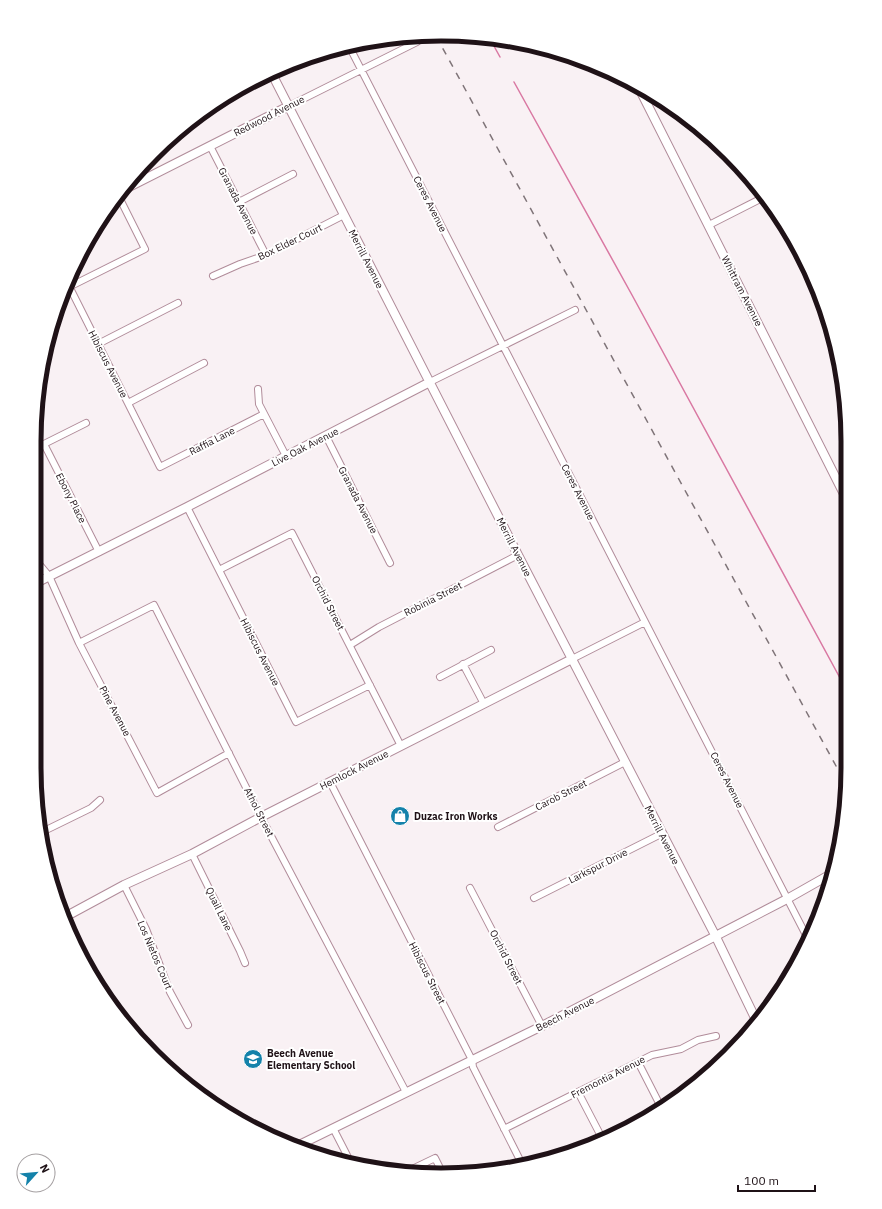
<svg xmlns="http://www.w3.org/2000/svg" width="882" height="1209" viewBox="0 0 882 1209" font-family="'IBM Plex Sans',sans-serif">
<rect width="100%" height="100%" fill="#f9f1f4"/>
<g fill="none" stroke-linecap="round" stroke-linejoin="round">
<path stroke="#d978a2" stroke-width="1.5" d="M489 37 500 57
M514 82 632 295 846 689"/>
<g stroke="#b18c9a" stroke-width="8">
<path id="street" d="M349 46 808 939
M289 106 417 42
M210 146 266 255
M239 202 293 174
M709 225 766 196
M213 276 240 264 266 255 344 215
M67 282 160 467 264 414
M69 287 145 249 118 195
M98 344 178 303
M430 382 575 310
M258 389 259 404 286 456
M128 403 204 363
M86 423 44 444 99 552
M326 436 390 563
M187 507 296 722 370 685
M34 558 49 576 79 643 157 793 229 753
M219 570 292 533 401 746
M79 643 154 605 261 817 406 1092
M350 645 379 627 518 555
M572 659 645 622
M463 664 484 704
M440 677 491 650
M330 782 472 1060 473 1067 522 1164
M498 827 625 762
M42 832 91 808 100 800
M192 854 240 951 245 963
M124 885 146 929 170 992 188 1025
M470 888 542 1026
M534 898 661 834
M638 1062 661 1107
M578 1092 603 1140
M333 1128 351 1163
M504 1129 652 1055 681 1049 698 1040 716 1036
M408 1171 435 1158 442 1172"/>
</g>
<g stroke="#b18c9a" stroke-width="10">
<path id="secondary" d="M271 72 518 555 715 935 757 1022
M638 86 845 496
M121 191 289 106
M34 584 187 507 430 382
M63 918 124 885 192 854 261 817 572 659
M295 1147 542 1026 787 899 831 874"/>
</g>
<use href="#street" stroke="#fff" stroke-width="6"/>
<use href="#secondary" stroke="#fff" stroke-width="8"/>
<path stroke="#7f7478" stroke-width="1.5" stroke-dasharray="7 7" stroke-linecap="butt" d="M436 36 847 786"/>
</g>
<defs>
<g id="shop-disc" transform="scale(1)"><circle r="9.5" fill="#1482aa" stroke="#fff"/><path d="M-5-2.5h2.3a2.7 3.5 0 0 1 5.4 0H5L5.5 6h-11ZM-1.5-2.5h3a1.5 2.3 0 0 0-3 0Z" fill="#fff"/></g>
<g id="school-disc" transform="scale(1)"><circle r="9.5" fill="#1482aa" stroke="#fff"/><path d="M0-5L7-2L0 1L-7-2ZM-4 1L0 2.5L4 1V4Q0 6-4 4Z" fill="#fff"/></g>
</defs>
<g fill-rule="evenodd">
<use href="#shop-disc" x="400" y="816"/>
<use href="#school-disc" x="253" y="1059"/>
</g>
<g text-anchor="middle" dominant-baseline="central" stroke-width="4" stroke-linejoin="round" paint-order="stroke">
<g font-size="10" fill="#1f1217" stroke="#fff">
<text transform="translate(269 116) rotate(-27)">Redwood Avenue</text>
<text transform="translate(238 201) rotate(63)">Granada Avenue</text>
<text transform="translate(430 204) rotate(63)">Ceres Avenue</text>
<text transform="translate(290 242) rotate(-26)">Box Elder Court</text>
<text transform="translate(366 259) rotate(63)">Merrill Avenue</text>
<text transform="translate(742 291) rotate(63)">Whittram Avenue</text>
<text transform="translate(108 364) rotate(63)">Hibiscus Avenue</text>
<text transform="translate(212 441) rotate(-27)">Raffia Lane</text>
<text transform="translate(305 447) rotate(-27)">Live Oak Avenue</text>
<text transform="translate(578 492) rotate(63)">Ceres Avenue</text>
<text transform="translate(71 498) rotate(63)">Ebony Place</text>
<text transform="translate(358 500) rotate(63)">Granada Avenue</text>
<text transform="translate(514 547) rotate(63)">Merrill Avenue</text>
<text transform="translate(433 599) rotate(-27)">Robinia Street</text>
<text transform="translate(328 603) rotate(63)">Orchid Street</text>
<text transform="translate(260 652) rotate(63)">Hibiscus Avenue</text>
<text transform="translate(115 711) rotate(62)">Pine Avenue</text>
<text transform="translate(354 770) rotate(-27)">Hemlock Avenue</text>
<text transform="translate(727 780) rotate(63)">Ceres Avenue</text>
<text transform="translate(561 795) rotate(-27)">Carob Street</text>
<text transform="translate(259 812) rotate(63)">Athol Street</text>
<text transform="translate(662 835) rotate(63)">Merrill Avenue</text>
<text transform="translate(598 866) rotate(-27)">Larkspur Drive</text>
<text transform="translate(219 909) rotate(64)">Quail Lane</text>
<text transform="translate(155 955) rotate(67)">Los Nietos Court</text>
<text transform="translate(506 957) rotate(63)">Orchid Street</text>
<text transform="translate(427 973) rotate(63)">Hibiscus Street</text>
<text transform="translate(565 1014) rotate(-27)">Beech Avenue</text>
<text transform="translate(608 1077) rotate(-27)">Fremontia Avenue</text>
</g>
<g font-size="10" font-weight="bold" fill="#1f1217" stroke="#fff" text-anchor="start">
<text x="414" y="816">Duzac Iron Works</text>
<text x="267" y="1053">Beech Avenue<tspan x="267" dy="12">Elementary School</tspan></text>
</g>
</g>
<path d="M0 0H882V1209H0ZM441 41H441A400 400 0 0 1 841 441V768A400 400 0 0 1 441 1168H441A400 400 0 0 1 41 768V441A400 400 0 0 1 441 41Z" fill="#fff" fill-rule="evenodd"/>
<path fill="none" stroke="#1f1217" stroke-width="5" d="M441 41H441A400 400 0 0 1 841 441V768A400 400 0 0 1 441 1168H441A400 400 0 0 1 41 768V441A400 400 0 0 1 441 41Z"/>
<g transform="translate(36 1173) rotate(63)"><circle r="19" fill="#ffffff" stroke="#a5a0a2"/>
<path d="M0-3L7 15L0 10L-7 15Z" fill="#1482aa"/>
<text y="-6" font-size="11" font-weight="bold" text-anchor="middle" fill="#1f1217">N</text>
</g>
<path d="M738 1185v6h77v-6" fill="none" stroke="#1f1217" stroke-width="2"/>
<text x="744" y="1185" font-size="12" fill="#1f1217" stroke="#ffffff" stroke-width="3" paint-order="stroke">100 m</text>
</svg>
